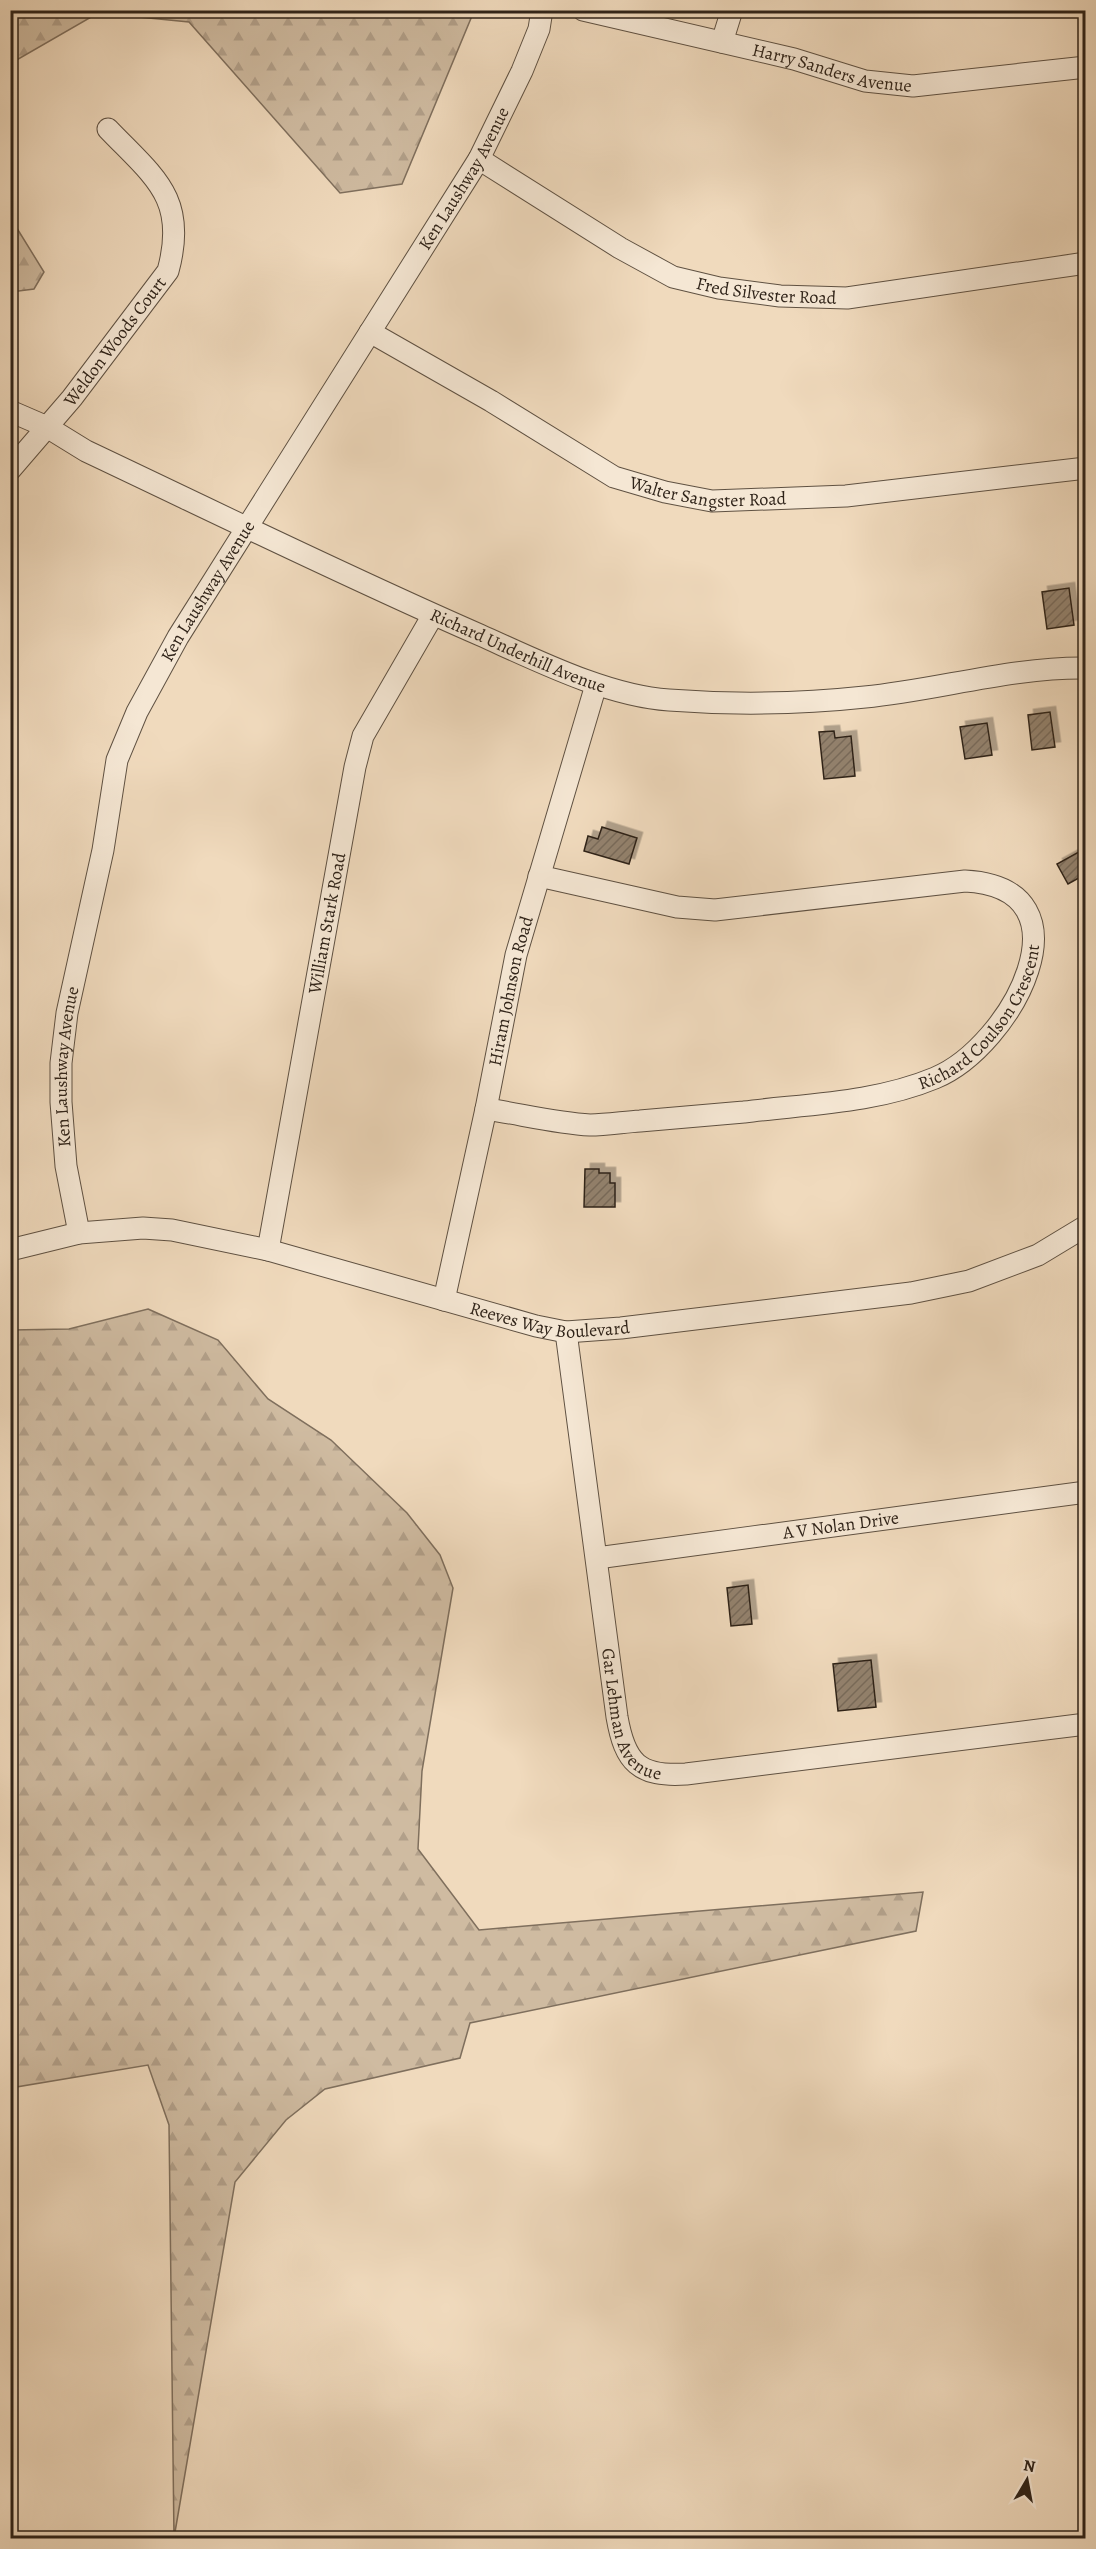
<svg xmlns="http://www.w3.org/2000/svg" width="1096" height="2549" viewBox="0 0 1096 2549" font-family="Alegreya,serif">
<defs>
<pattern id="forest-firs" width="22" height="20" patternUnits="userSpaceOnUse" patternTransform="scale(1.5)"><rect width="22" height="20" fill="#cfbba1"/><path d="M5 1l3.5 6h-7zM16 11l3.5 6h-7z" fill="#b2a08a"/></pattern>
<pattern id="building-hatch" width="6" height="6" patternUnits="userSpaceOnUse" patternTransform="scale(1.5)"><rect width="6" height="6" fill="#93826e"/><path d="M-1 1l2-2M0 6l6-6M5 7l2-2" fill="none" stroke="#786a5a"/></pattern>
<filter id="shadow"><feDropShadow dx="5.5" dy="-5.5" stdDeviation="0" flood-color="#0004"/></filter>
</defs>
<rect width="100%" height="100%" fill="#f0dabd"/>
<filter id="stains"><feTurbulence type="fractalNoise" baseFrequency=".00333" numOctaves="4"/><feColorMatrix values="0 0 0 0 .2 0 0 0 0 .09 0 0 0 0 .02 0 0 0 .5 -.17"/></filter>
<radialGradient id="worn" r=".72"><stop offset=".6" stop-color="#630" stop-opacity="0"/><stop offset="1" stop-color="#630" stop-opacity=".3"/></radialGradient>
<path fill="url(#forest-firs)" stroke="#7f6f5d" stroke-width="1.5" d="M11 10H474V11L402 184 340 193 189 22 98 13 13 62 11 67Z
M10 217 44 272 34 289 11 292Z
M148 1309 218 1340 268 1399 331 1440 407 1513 440 1555 453 1588 422 1771 418 1849 479 1930 923 1892 916 1931 470 2023 460 2058 325 2089 286 2120 235 2182 174 2538 169 2125 148 2065 10 2088 11 1330 69 1329Z"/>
<path fill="url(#building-hatch)" stroke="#2f2319" stroke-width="1.5" filter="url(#shadow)" d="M1069 588 1074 625 1047 629 1042 592Z
M1050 712 1055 747 1032 750 1028 715Z
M987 723 992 755 965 759 960 727Z
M834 731 835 738 851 736 855 776 824 779 819 732Z
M602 827 637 838 629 864 584 851 588 836 598 839Z
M1086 848V874L1068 884 1057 864Z
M585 1169H599V1173H610V1183H615V1207H584Z
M748 1585 752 1624 731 1626 727 1588Z
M871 1660 876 1707 838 1711 833 1664Z"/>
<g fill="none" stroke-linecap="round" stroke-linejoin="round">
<g stroke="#5f5142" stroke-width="23">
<g id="minor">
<path id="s1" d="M583 10 794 59 865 81 913 86 1086 67"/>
<path d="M722 42 732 10"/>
<path id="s2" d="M479 159 620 248 673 277 719 288 780 296 847 298 1086 263"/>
<path id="s3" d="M370 332 491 401 614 477 665 492 712 501 846 496 1086 468"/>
<path id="s4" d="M10 411 47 427 86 451C217 513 347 577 480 635 536 660 607 696 669 700 734 705 800 704 865 697 938 690 1011 667 1086 668"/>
<path id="s5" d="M10 470 72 398 168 271C188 198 154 177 108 129"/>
<path id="s6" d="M486 1109C520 1114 556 1123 590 1125 606 1125 624 1122 640 1121 675 1118 709 1115 744 1112 808 1104 875 1103 935 1078 1012 1046 1096 888 965 881L715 910 677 907 539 876"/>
<path id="s7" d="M79 1233 66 1166 61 1102V1063L67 1013 103 850 117 760 137 712 178 637 479 159 522 71 539 29 542 10"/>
<path id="s8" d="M10 1250 79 1233 143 1228 172 1230 268 1250 536 1326 566 1332 621 1328 911 1293 969 1281 1038 1255 1086 1226"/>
<path id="s9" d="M268 1250 355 767 363 736 433 615"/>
<path id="s10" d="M444 1300 486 1109 516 955 596 685"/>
<path id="s11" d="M566 1332 617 1717C625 1763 639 1777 686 1774L1086 1724"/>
<path id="s12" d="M597 1558 1086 1492"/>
</g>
</g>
<use href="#minor" stroke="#f5e7d4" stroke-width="21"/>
</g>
<g text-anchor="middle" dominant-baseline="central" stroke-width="5" stroke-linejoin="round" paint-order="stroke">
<g font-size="18" fill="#2f2319" stroke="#f5e7d4">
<text stroke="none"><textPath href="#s1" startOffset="256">Harry Sanders Avenue</textPath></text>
<text stroke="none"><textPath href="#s7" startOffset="1158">Ken Laushway Avenue</textPath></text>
<text stroke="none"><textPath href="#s2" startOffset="322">Fred Silvester Road</textPath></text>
<text stroke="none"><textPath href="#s5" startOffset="166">Weldon Woods Court</textPath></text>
<text stroke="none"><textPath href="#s3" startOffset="380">Walter Sangster Road</textPath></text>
<text stroke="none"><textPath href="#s7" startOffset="672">Ken Laushway Avenue</textPath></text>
<text stroke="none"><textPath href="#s4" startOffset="562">Richard Underhill Avenue</textPath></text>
<text stroke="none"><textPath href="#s9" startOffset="332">William Stark Road</textPath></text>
<text stroke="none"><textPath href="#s10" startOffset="316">Hiram Johnson Road</textPath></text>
<text stroke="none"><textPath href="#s6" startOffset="532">Richard Coulson Crescent</textPath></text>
<text stroke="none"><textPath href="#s7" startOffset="168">Ken Laushway Avenue</textPath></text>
<text stroke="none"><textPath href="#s8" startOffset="554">Reeves Way Boulevard</textPath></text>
<text stroke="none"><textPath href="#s12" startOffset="246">A V Nolan Drive</textPath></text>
<text stroke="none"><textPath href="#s11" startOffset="393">Gar Lehman Avenue</textPath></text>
</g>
</g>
<rect width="1096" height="2549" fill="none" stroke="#f0dabd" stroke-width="36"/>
<rect x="12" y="12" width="1072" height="2525" fill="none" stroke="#2f2319" stroke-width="3"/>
<rect x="18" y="18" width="1060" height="2513" fill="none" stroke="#2f2319" stroke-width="1.5"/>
<g transform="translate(1027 2480) rotate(10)" stroke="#f5e7d4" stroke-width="4.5" paint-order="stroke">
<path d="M0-4.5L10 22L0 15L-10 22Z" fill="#2f2319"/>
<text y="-9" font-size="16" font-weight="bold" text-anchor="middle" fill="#2f2319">N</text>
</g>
<rect width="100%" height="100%" filter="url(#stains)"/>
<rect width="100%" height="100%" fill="url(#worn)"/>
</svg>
